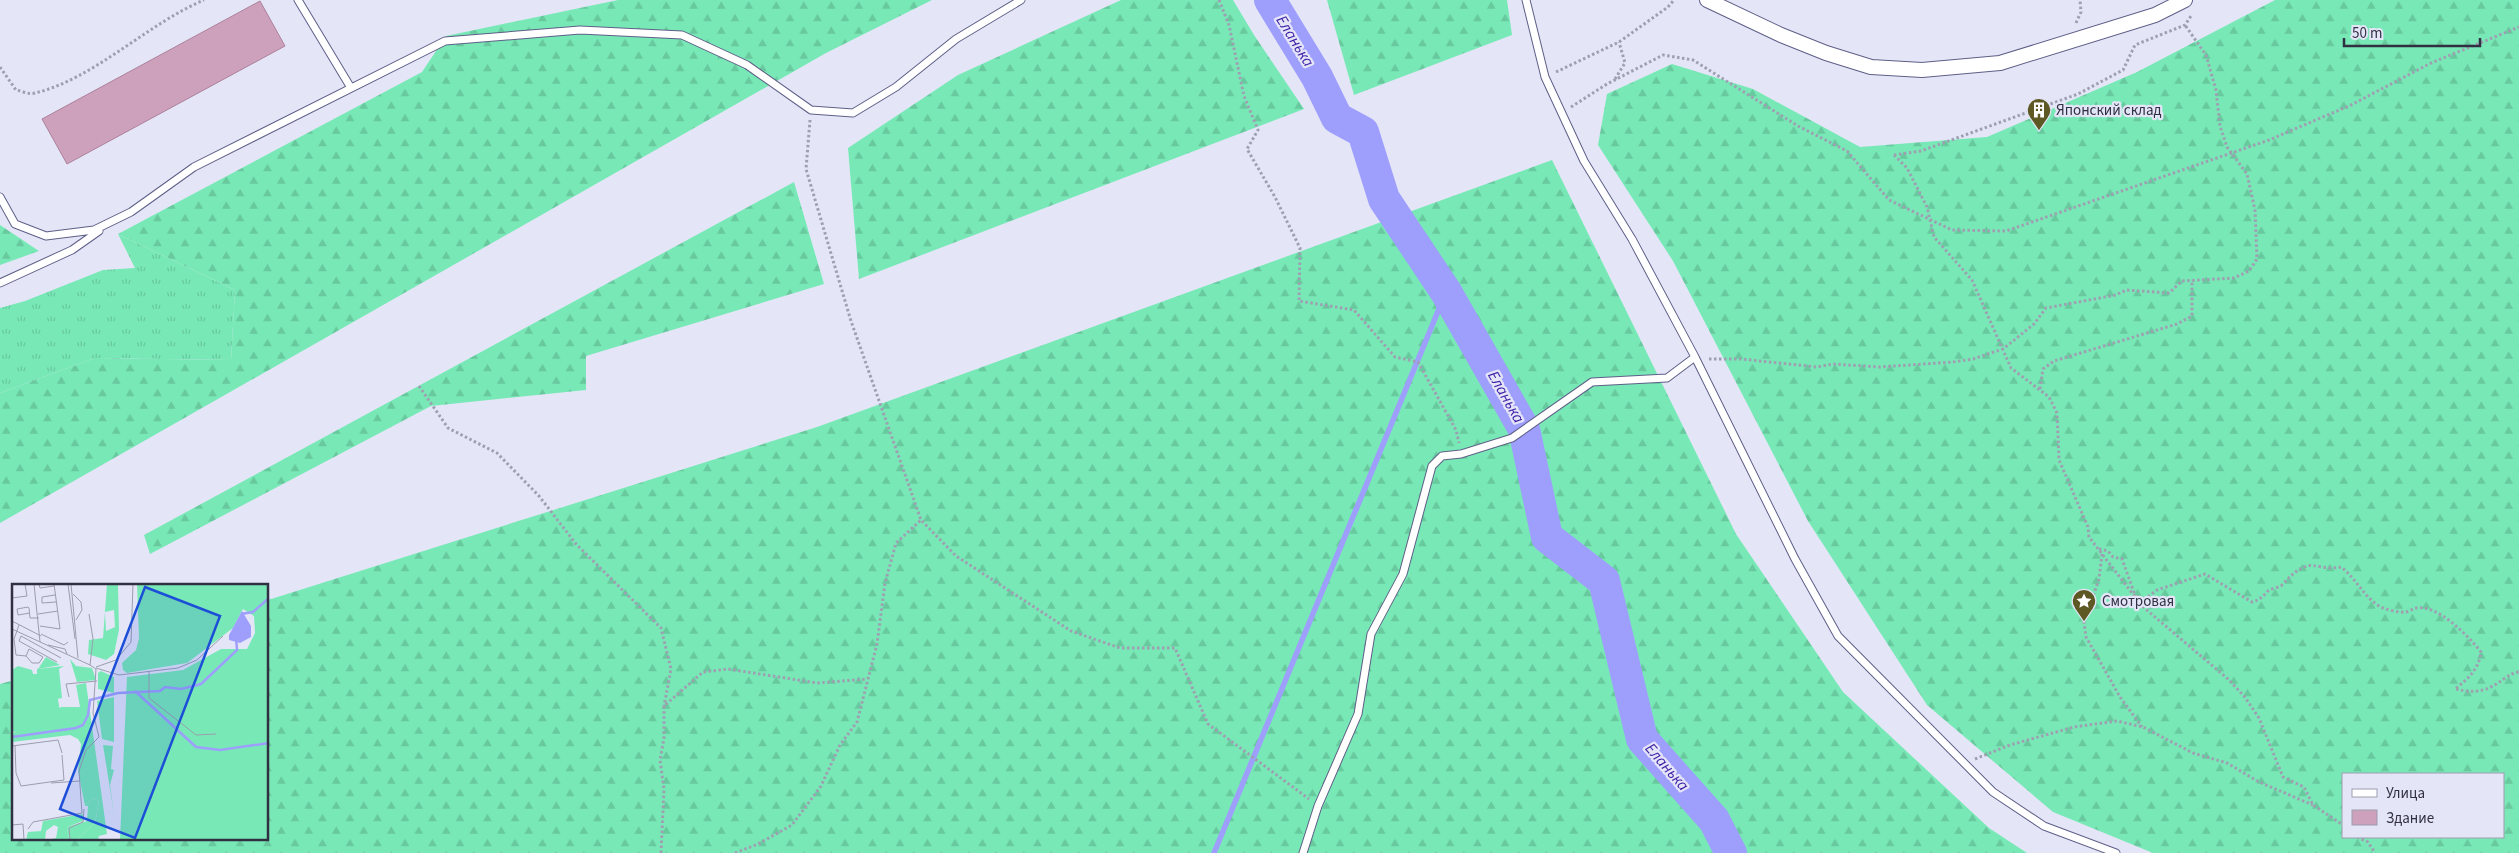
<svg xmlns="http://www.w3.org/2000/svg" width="2519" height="853" viewBox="0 0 2519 853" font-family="'Source Sans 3',sans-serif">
<defs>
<pattern id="grass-tufts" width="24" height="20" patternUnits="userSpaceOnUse" patternTransform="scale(1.25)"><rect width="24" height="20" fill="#78e9b6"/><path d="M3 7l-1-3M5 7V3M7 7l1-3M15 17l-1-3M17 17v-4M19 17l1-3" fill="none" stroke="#68c89e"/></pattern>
<pattern id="forest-firs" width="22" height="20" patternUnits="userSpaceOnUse" patternTransform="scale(1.25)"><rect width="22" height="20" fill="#78e9b6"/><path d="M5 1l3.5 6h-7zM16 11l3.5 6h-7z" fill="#68c89e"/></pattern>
</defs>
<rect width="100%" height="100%" fill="#e4e6f8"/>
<path fill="url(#grass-tufts)" d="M118 234 235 290 231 360 95 358 0 393V308L25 301 103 270 135 268Z"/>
<path fill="url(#forest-firs)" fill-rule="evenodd" d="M618 0H932L826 53 0 523V393L95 358 231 360 235 290 118 234 422 72 446 36Z
M1121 0H1233L1254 35 1304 109 859 279 848 148 958 75Z
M1327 0H1507L1512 35 1354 95Z
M2275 0H2519V853H2153L2053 812 1927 705 1808 521 1673 261 1598 145 1607 94 1672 64 1753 89 1860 147 1987 137 2137 72ZM2343 774H2503V837H2343Z
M1552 160 1736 534 1843 692 1989 828 2027 853H0V684L14 680V839H268V600L817 427Z
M794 182 824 284 586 356V390L431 406 150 554 144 535Z
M0 225 39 251 0 265Z"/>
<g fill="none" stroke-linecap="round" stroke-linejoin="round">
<path stroke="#9e9efc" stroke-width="5.5" d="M1214 853 1446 292"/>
<path stroke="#9e9efc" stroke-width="32" d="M1270 0 1317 77 1337 118 1363 132 1384 199 1446 292 1524 429 1547 537 1604 581 1642 739 1714 820 1731 853"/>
</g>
<path fill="#cda0bb" stroke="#ac819b" d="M260 1 285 46 67 164 42 119Z"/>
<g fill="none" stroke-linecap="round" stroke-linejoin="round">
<g stroke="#5e5f87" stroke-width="9">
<path id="service" d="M298 0 351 88
M1526 0 1545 77 1584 161 1632 239 1695 357 1795 559 1838 636 1993 792 2044 826 2116 853
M0 197 15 224 46 236 94 230 131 212 194 167 445 41 580 30 682 35 747 65 811 110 853 113 896 87 956 39 1021 0
M0 283 72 250 99 231
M1303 853 1318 806 1358 714 1371 634 1403 574 1432 466 1442 456 1461 454 1512 438 1592 382 1667 378 1695 357"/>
</g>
<g stroke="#5e5f87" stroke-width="16">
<path id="minor" d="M1707 0 1781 35 1826 53 1871 67 1922 70 2000 63 2155 15 2185 0"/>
</g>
<path stroke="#9ea0b2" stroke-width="3" stroke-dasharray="2.5 2.5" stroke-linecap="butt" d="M1219 0 1229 25 1244 96 1258 130 1247 149 1275 197 1300 248 1299 301 1354 310 1395 357 1418 362 1456 430 1459 443
M2076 23 2081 12 2080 0
M0 67 16 90C22 91 29 95 35 93 94 79 147 24 204 0
M1556 72 1619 42 1668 7 1674 0
M1615 79 1625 63 1619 42
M1571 107 1607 84 1663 55 1693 60 1798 126 1847 151 1889 200 1952 230 2006 231 2269 140 2351 105 2431 63 2519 27
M810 120 806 169 851 321 921 520 956 556 1071 631 1120 648H1175L1208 724 1309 799
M1894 155 1907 168 1927 207 1934 237 1972 280 2011 368 2049 397 2057 413 2059 460 2088 527 2089 537 2142 606 2228 679 2244 696 2259 718 2283 777 2304 787 2313 805 2343 825
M1894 155 1921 151 2078 94 2123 70 2135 45 2185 25 2191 16
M1709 359H1741L1817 367 1833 364 1880 367 1953 362 1973 359 2003 349 2034 324 2046 308 2116 295 2126 290 2169 293 2182 281 2234 278 2249 271 2257 259 2255 210 2247 174 2227 147 2220 126 2216 90 2206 55 2185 25
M419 386 448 428 497 453 539 496 576 544 661 628 671 669 664 706
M2040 389 2043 369 2054 361 2177 324 2192 316V280
M2099 549 2108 551 2113 557 2122 559 2136 598H2146L2157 590 2205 574 2252 602C2260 600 2262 597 2268 591 2272 588 2278 588 2282 585 2290 577 2295 570 2307 566 2312 564 2329 570 2341 567 2356 578 2363 596 2379 606 2383 609 2400 613 2405 612 2409 612 2412 609 2416 608 2438 604 2468 636 2481 652 2479 669 2468 679 2455 689
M2102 554 2099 579 2084 622 2086 637 2120 697 2142 727
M2456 689C2476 694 2488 691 2505 678 2510 675 2512 673 2519 672
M1975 759 2010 745 2074 727 2117 721 2143 727 2193 753 2227 763 2259 782 2313 805
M2357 837 2368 842 2375 853
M661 853 664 789 660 760 664 738V706L703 672 728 669 817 683 867 679
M735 853 758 844 792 825 821 786 840 745 857 722 877 644 885 583 896 543 921 520"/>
<use href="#service" stroke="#fff" stroke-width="7"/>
<use href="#minor" stroke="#fff" stroke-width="14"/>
</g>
<defs>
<g id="building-pin" transform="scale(1.25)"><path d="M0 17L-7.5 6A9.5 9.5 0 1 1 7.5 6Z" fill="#5e5824" stroke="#e4e6f8"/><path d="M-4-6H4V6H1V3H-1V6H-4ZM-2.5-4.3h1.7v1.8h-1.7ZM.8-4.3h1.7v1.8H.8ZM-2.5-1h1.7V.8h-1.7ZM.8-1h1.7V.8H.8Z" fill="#fff"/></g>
<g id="sight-pin" transform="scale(1.25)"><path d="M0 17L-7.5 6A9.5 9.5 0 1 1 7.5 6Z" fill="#5e5824" stroke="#e4e6f8"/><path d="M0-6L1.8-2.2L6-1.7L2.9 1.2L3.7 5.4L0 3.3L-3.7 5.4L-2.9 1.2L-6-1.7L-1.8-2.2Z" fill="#fff"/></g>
</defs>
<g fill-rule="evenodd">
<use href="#building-pin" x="2039" y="110"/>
<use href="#sight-pin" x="2084" y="601"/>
</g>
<g text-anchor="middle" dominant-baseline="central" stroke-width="4.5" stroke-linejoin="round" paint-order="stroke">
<g font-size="15" fill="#303042" stroke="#e4e6f8" text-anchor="start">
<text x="2056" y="110">Японский склад</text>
<text x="2102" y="601">Смотровая</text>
</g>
<g font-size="16" font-style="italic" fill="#3e1da7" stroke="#e4e6f8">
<text transform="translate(1295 41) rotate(58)">Еланька</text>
<text transform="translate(1506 397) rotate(60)">Еланька</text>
<text transform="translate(1667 767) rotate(49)">Еланька</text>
</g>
</g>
<g transform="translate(12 584)">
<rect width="256" height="256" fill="#e4e6f8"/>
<path d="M34 73 48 81 26 85ZM0 92 44 103 48 128 45 145 0 148ZM81 214 87 217 83 239 64 256H57L55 243 75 237 76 222H73Z" fill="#78e9b6"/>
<path d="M95 0H106L107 46 102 70 94 76 76 70 77 56 91 54ZM102 26 103 43 94 47 93 28ZM125 0H256V256H108L115 93 171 86 209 65H235L243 49 242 32 231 25 221 44 175 79 115 89 111 86 110 79 124 66 127 54ZM58 75 64 82 80 84 84 96 65 98ZM6 82 20 86 21 90H25V85L52 82 47 85 50 114 45 115 38 128 31 132 27 121 21 118 10 121V138L3 139 0 138V105L5 98 0 96V86ZM89 87 102 93V109L86 105V89ZM74 99 95 250 87 252 86 256H64L83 239 87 217 81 214 73 222 66 187 69 160 66 155 58 151 0 158V150L6 146 21 145 25 139 32 142 40 129 49 123H68L64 101ZM102 113V158L90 155 85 117ZM91 161 101 162 99 185 102 186 98 201 102 230ZM71 230V237L55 243 57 256H35L44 254 46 243 42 241 34 247 33 256H14L16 248 29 247 31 237Z" fill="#78e9b6" fill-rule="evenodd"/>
<path d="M230 27 239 42V53L228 59 217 56V51Z" fill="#9e9efc"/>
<path fill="none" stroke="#9e9efc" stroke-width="2.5" d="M229 30 241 28 257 14M123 107 184 163 208 166 257 159M0 153 64 144 71 141 76 131 78 116 106 109 148 107 153 103 169 105 189 100 225 66 224 53"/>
<path fill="none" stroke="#9c9daf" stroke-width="1" d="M22 0 28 58M27 0 28 4 42 2M56 0 63 55M59 0 66 74M61 10 69 18 70 26 64 36M43 11 30 13V19L44 18M0 14 15 12 13 0M18 29 6 31 5 25 16 23 17 24 18 34H27M26 30 46 27M77 30 81 55 78 81M0 37 29 52M7 41 2 55 4 71 14 72 17 65 31 73 27 79H20L14 72M28 42 48 45 42 0M0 45 78 81M29 50 52 61 56 58M9 52 7 57 45 78M9 52 49 74M36 61 53 65 55 70M84 83 104 76 119 58 121 0M84 84 107 91 166 84 185 76 211 52M137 87V114L184 151 204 150M57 113 54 100 85 97M0 162 46 156 50 169M3 162 4 189 9 202 52 196 50 171M39 199 68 197M0 241 11 240 12 256M16 245 21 238 70 229 67 187 74 166 87 153 81 129 84 85 78 81M58 256 57 244 71 238 72 225"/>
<path fill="#1d4ed8" fill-opacity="0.15" stroke="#1d4ed8" stroke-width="2.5" d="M133 3 208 32 123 254 48 225Z"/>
<rect width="256" height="256" fill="none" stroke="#303042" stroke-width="2.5"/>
</g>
<rect x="2342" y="773" width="162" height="65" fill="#e4e6f8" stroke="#9c9daf"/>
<rect x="2352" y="789" width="25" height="8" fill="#ffffff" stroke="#9c9daf"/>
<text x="2386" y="798" font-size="15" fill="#303042">Улица</text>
<rect x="2352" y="810" width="25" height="15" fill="#cda0bb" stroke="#9c9daf"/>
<text x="2386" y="823" font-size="15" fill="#303042">Здание</text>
<path d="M2344 38v8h136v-8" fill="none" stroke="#303042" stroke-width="2.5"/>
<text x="2352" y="38" font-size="15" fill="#303042" stroke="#e4e6f8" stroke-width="4" paint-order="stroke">50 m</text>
</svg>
